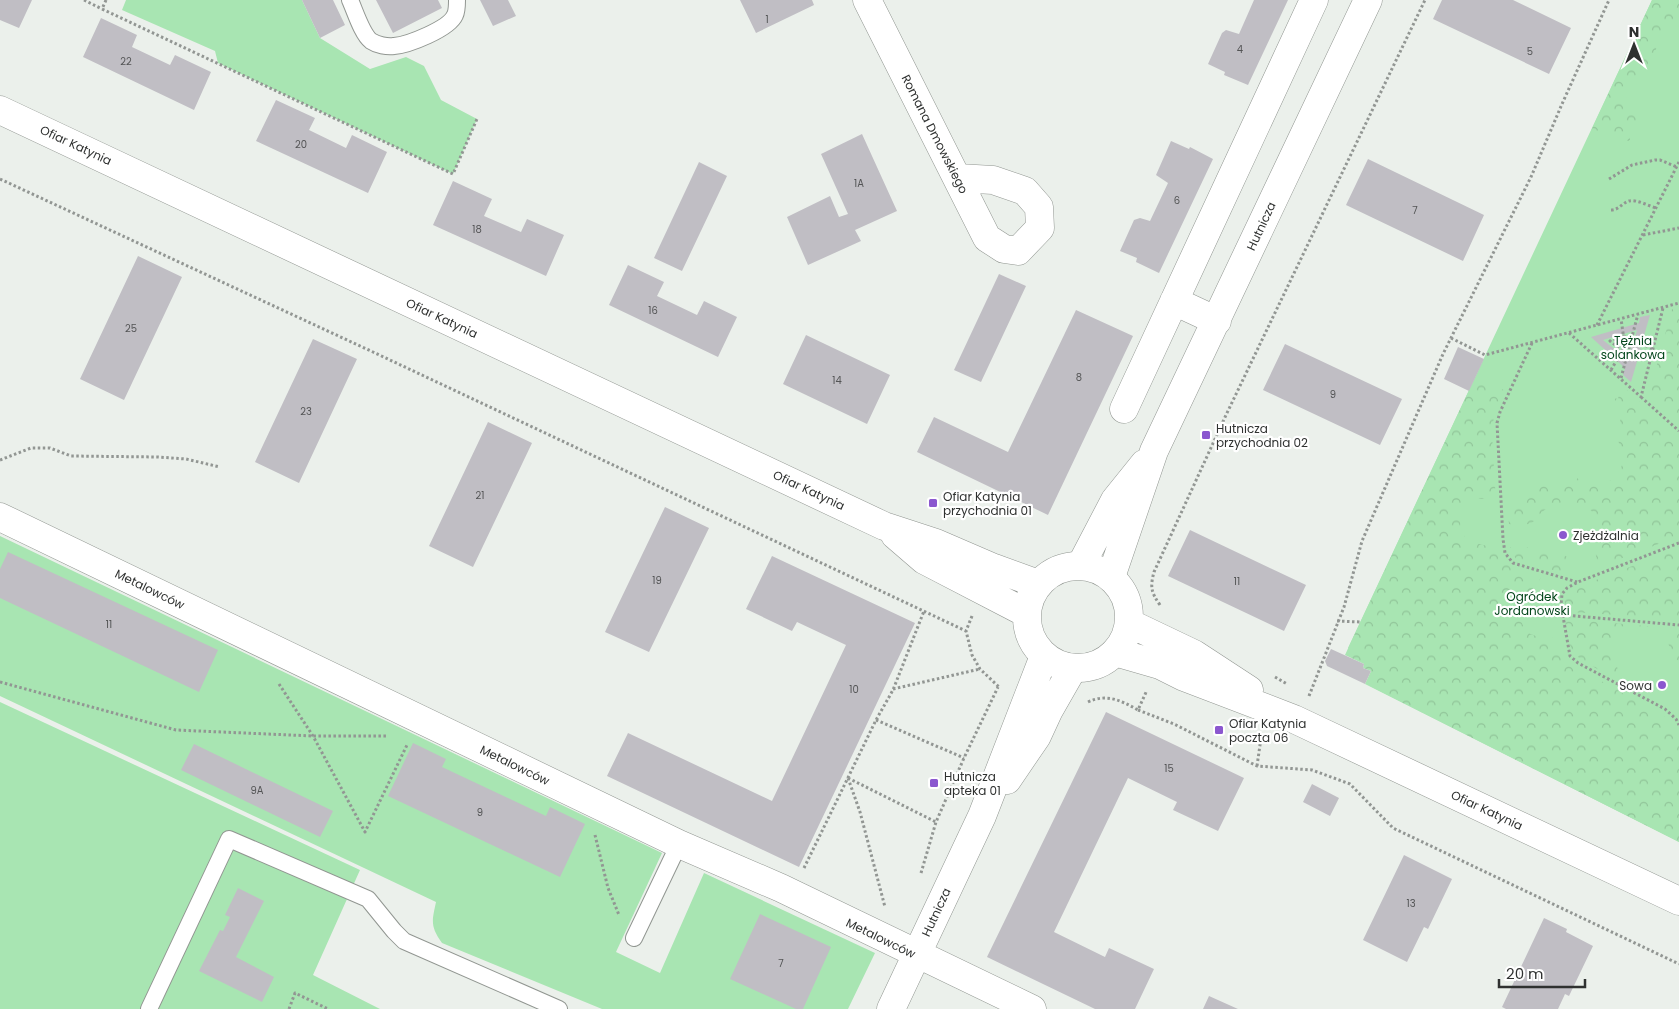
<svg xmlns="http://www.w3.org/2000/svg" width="1679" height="1009" viewBox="0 0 1679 1009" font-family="Poppins,sans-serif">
<defs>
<pattern id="forest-crowns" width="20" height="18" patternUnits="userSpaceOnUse" patternTransform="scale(1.25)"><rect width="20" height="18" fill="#a8e5b2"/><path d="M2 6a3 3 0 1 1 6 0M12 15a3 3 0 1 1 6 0" fill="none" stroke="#91c599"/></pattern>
</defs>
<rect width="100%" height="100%" fill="#ebf0eb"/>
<path fill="#a8e5b2" d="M126 0H302L320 38 370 69 406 57 424 66 441 100 477 119 453 174 218 63 215 51 122 10Z
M1652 0H1679V842L1370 686 1381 662 1348 648Z
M0 536 662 853 616 952 660 973 704 873 875 953 848 1009H602L442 943C430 926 432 921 436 902L0 696Z
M0 702 360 870 313 975 380 1009H0Z"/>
<path fill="url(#forest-crowns)" d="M1652 0H1679V26C1665 26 1656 39 1656 52 1656 57 1659 63 1656 67 1651 73 1641 72 1635 76 1625 83 1623 102 1632 111 1634 113 1639 115 1642 117L1636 126 1630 127V141L1617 140 1603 130 1591 131Z
M1679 307V425L1648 398 1672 309Z
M1483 381H1493L1499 388 1504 390 1494 415 1492 435 1496 502C1490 500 1483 498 1477 499 1460 503 1455 527 1466 538 1472 544 1491 546 1500 549 1506 571 1522 571 1541 577 1533 593 1506 629 1536 636 1544 638 1552 638 1560 638L1563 656 1569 663 1669 719 1673 726 1679 744V842L1365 684 1371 671 1363 668 1364 664 1345 655 1472 384Z
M1620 385 1624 387 1679 439V536L1599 567C1597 561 1595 555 1596 549 1598 539 1603 533 1599 523 1596 515 1592 510 1584 506 1569 498 1551 502 1539 515 1535 519 1534 523 1528 524 1521 526 1515 525 1509 524L1507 508 1519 504C1524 494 1531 489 1541 484L1549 488 1560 487 1564 480 1577 478C1582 482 1587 486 1594 486 1608 486 1623 473 1623 458 1623 452 1619 446 1618 439 1616 418 1628 421 1614 398L1618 399 1619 394 1615 388Z
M1522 546 1542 552 1562 553 1567 557 1571 565 1574 576 1517 560 1511 552 1510 547Z
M1679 548V619L1570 612 1565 608V595L1570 590Z
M1568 619 1679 629V661L1673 658C1670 651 1669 641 1664 636 1654 623 1618 630 1614 646 1612 654 1617 666 1619 673L1616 679C1605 672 1575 660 1571 648 1568 640 1567 630 1565 621Z"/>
<path fill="#c0bec4" d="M0 0H32L19 28 0 20Z
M302 0H333L345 25 320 38Z
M376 0H438L442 8 393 33Z
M480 0H508L516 16 493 26Z
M740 0H812L814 5 756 33Z
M1254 0H1288L1248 85 1224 75 1225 72 1208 64 1222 33 1226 30 1239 34Z
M1442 0H1513L1571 28 1549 74 1433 19Z
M101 18 137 35 132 47 170 65 175 55 211 72 194 110 83 57Z
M276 100 315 118 309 130 346 148 352 135 387 152 368 193 256 141Z
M862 134 897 211 855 230 861 241 808 265 787 217 830 196 839 217 848 214 821 154Z
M1171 141 1189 149 1190 147 1213 159 1159 273 1136 262 1137 258 1120 251 1134 220 1140 218 1150 221 1168 183 1156 175Z
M1368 159 1484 215 1463 261 1346 205Z
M699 162 727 176 682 271 654 258Z
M453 181 492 199 484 216 521 232 527 219 564 235 546 276 433 225Z
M138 256 182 277 124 400 80 379Z
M628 265 664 282 657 296 697 315 704 301 737 317 718 357 609 305Z
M999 274 1026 286 981 382 954 370Z
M1076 310 1133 336 1048 515 917 452 934 417 1008 452Z
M1650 315 1643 339 1635 337 1637 330 1603 340 1628 360 1632 345 1641 348 1631 382 1623 375 1625 368 1591 337 1639 323 1640 317Z
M806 335 890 375 867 424 783 384Z
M313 339 357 359 299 483 255 462Z
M1285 344 1402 399 1380 445 1263 390Z
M1458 347 1484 359 1469 391 1444 379Z
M488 422 532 443 473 567 429 546Z
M665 507 709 528 649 652 605 632Z
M1190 530 1306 585 1284 631 1168 576Z
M8 552 218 650 199 692 0 598V569Z
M772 556 915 623 799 867 607 776 628 733 772 801 846 645 797 622 792 631 746 609Z
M1331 649 1364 664 1363 668 1371 671 1365 684 1327 666 1325 661Z
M1106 712 1244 778 1218 831 1173 810 1177 802 1128 778 1054 932 1105 957 1109 948 1154 969 1135 1009H1095L987 957Z
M413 743 446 759 442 767 546 816 550 807 585 824 560 877 388 796Z
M194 744 333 811 320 837 181 770Z
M1312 784 1339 798 1330 816 1303 802Z
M1404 855 1452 879 1428 929 1424 927 1407 962 1363 940Z
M238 888 264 901 236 957 274 977 262 1002 199 971 220 930 223 931 230 917 225 915Z
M760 914 831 947 803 1009H796L730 979Z
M1544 918 1567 929 1566 932 1593 946 1569 996 1565 994 1558 1009H1506L1502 1007Z
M1209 996 1238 1009H1203Z"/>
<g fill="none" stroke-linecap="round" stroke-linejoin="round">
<g stroke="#919691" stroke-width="18">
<path id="service" d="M350 0C355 11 362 34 371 41 377 45 387 47 394 46 408 45 449 29 455 15 457 11 457 5 457 0
M634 938 679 844
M149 1009 229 839 368 899 394 931 404 941 559 1009"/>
</g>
<g stroke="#919691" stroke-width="29">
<path id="minor" d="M867 0 987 238 1004 249 1018 251 1040 228 1039 207 1025 191 993 180 958 178
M1174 301 1217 321
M1124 409 1314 0
M0 517 679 844 781 888 1032 1009
M1081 565 1115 500 1144 464
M1111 577 1154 451 1368 0
M1007 780 1037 736 1049 710 1073 668
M891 1009 982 816 1044 656"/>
</g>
<g stroke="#919691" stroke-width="29">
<path id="tertiary" d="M0 110 884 526 936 543 994 568 1038 584
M895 535 924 560 1026 613
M1027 617a51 51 0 1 1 102 0a51 51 0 1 1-102 0Z
M1129 623 1194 654 1249 690
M1115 652 1160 665 1184 677 1294 719 1679 901"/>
</g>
<path stroke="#929693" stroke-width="3" stroke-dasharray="2.5 2.5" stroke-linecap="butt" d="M84 0 102 9
M106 0 102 9 453 174 477 119
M0 179 373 352 966 631
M1609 179 1632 165 1655 160H1660L1677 167
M1611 210C1619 210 1622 203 1629 201 1636 199 1649 206 1656 208
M1643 235 1679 228
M1597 325 1679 162
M1569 333 1641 397 1663 308
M1451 338 1485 355 1679 303
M1532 343 1500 412 1497 423 1503 539 1505 553 1513 563 1577 582
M1623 351 1610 341 1624 336 1653 349
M1611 370 1625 346 1621 319
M1621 378 1638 314
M1641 397 1679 431
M0 460 31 448H50L71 456 158 457 186 459 220 467
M1679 543 1578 582 1567 588 1562 594 1561 605 1570 656 1578 663 1665 709 1676 719 1679 725
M1160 605C1151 592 1150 587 1154 572L1226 415 1425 0
M1563 615 1679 625
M972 616 966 631 972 655 980 669 999 687
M1337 621 1360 622
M1275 677 1287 684
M0 682 176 730 313 736H388
M279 684 313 736 365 832 407 745
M893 689 980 669
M1309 696 1344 607 1362 541 1443 354 1531 177 1562 104 1609 0
M1088 702C1107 693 1122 701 1138 710L1147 690
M1138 710 1174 724 1257 766 1312 770 1350 784 1393 828 1679 964
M876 720 964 758
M1257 766 1261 738 1259 737
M848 778 860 812 885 907
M848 778 936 822
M595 835 608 888 619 915
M804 868 876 720 893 690 924 611
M921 873 936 822 964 758 998 687
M289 1009 295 993 328 1009"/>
<use href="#service" stroke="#fff" stroke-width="16"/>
<use href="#minor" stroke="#fff" stroke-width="28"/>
<use href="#tertiary" stroke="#fff" stroke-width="28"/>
</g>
<g fill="#8b57cf" stroke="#fff" stroke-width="2">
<rect x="1201" y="430" width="10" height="10" rx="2.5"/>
<rect x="928" y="498" width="10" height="10" rx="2.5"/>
<circle cx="1563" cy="535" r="5"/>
<circle cx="1662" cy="685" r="5"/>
<rect x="1214" y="725" width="10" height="10" rx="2.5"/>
<rect x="929" y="778" width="10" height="10" rx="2.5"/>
</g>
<g text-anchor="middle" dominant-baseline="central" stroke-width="4.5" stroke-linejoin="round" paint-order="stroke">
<g font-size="10" fill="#535455">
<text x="767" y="19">1</text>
<text x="1240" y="49">4</text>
<text x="1530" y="51">5</text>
<text x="126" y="61">22</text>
<text x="301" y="144">20</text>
<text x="859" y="183">1A</text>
<text x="1177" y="200">6</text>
<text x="1415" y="210">7</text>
<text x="477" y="229">18</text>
<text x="653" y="310">16</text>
<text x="131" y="328">25</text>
<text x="1079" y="377">8</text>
<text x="837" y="380">14</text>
<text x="1333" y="394">9</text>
<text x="306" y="411">23</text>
<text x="480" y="495">21</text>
<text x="657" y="580">19</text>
<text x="1237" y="581">11</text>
<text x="109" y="624">11</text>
<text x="854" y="689">10</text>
<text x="1169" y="768">15</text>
<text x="257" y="790">9A</text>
<text x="480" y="812">9</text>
<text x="1411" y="903">13</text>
<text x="781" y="963">7</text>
</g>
<g font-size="12" fill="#2f3130" stroke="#fff">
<text transform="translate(935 134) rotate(63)">Romana Dmowskiego</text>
<text transform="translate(76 145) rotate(25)">Ofiar Katynia</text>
<text transform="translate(1261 226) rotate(-65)">Hutnicza</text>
<text transform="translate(442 318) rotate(25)">Ofiar Katynia</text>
<text transform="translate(809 490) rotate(25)">Ofiar Katynia</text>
<text transform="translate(150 589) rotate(26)">Metalowców</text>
<text transform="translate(515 765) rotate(26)">Metalowców</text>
<text transform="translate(1487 810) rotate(25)">Ofiar Katynia</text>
<text transform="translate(936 912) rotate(-65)">Hutnicza</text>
<text transform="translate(881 938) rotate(26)">Metalowców</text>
</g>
<g font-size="12" fill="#02451a" stroke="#fff">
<text x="1633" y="340">Tężnia<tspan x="1633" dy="14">solankowa</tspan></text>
<text x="1532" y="596">Ogródek<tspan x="1532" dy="14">Jordanowski</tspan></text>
</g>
<g font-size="12" fill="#2f3130" stroke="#fff" text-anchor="start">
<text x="1216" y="428">Hutnicza<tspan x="1216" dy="14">przychodnia 02</tspan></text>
<text x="943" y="496">Ofiar Katynia<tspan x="943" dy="14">przychodnia 01</tspan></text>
<text x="1573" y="535">Zjeżdżalnia</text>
<text x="1652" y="685" text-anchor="end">Sowa</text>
<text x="1229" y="723">Ofiar Katynia<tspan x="1229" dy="14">poczta 06</tspan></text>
<text x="944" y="776">Hutnicza<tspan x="944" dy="14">apteka 01</tspan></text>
</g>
</g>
<g transform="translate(1634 45)" stroke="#ffffff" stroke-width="4" paint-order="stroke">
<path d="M0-4L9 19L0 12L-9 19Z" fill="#2f3130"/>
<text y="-8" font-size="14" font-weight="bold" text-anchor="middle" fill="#2f3130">N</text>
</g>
<path d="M1499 979v8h86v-8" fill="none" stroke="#2f3130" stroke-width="2.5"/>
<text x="1506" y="979" font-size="15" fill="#2f3130" stroke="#ffffff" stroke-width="4" paint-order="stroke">20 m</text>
</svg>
